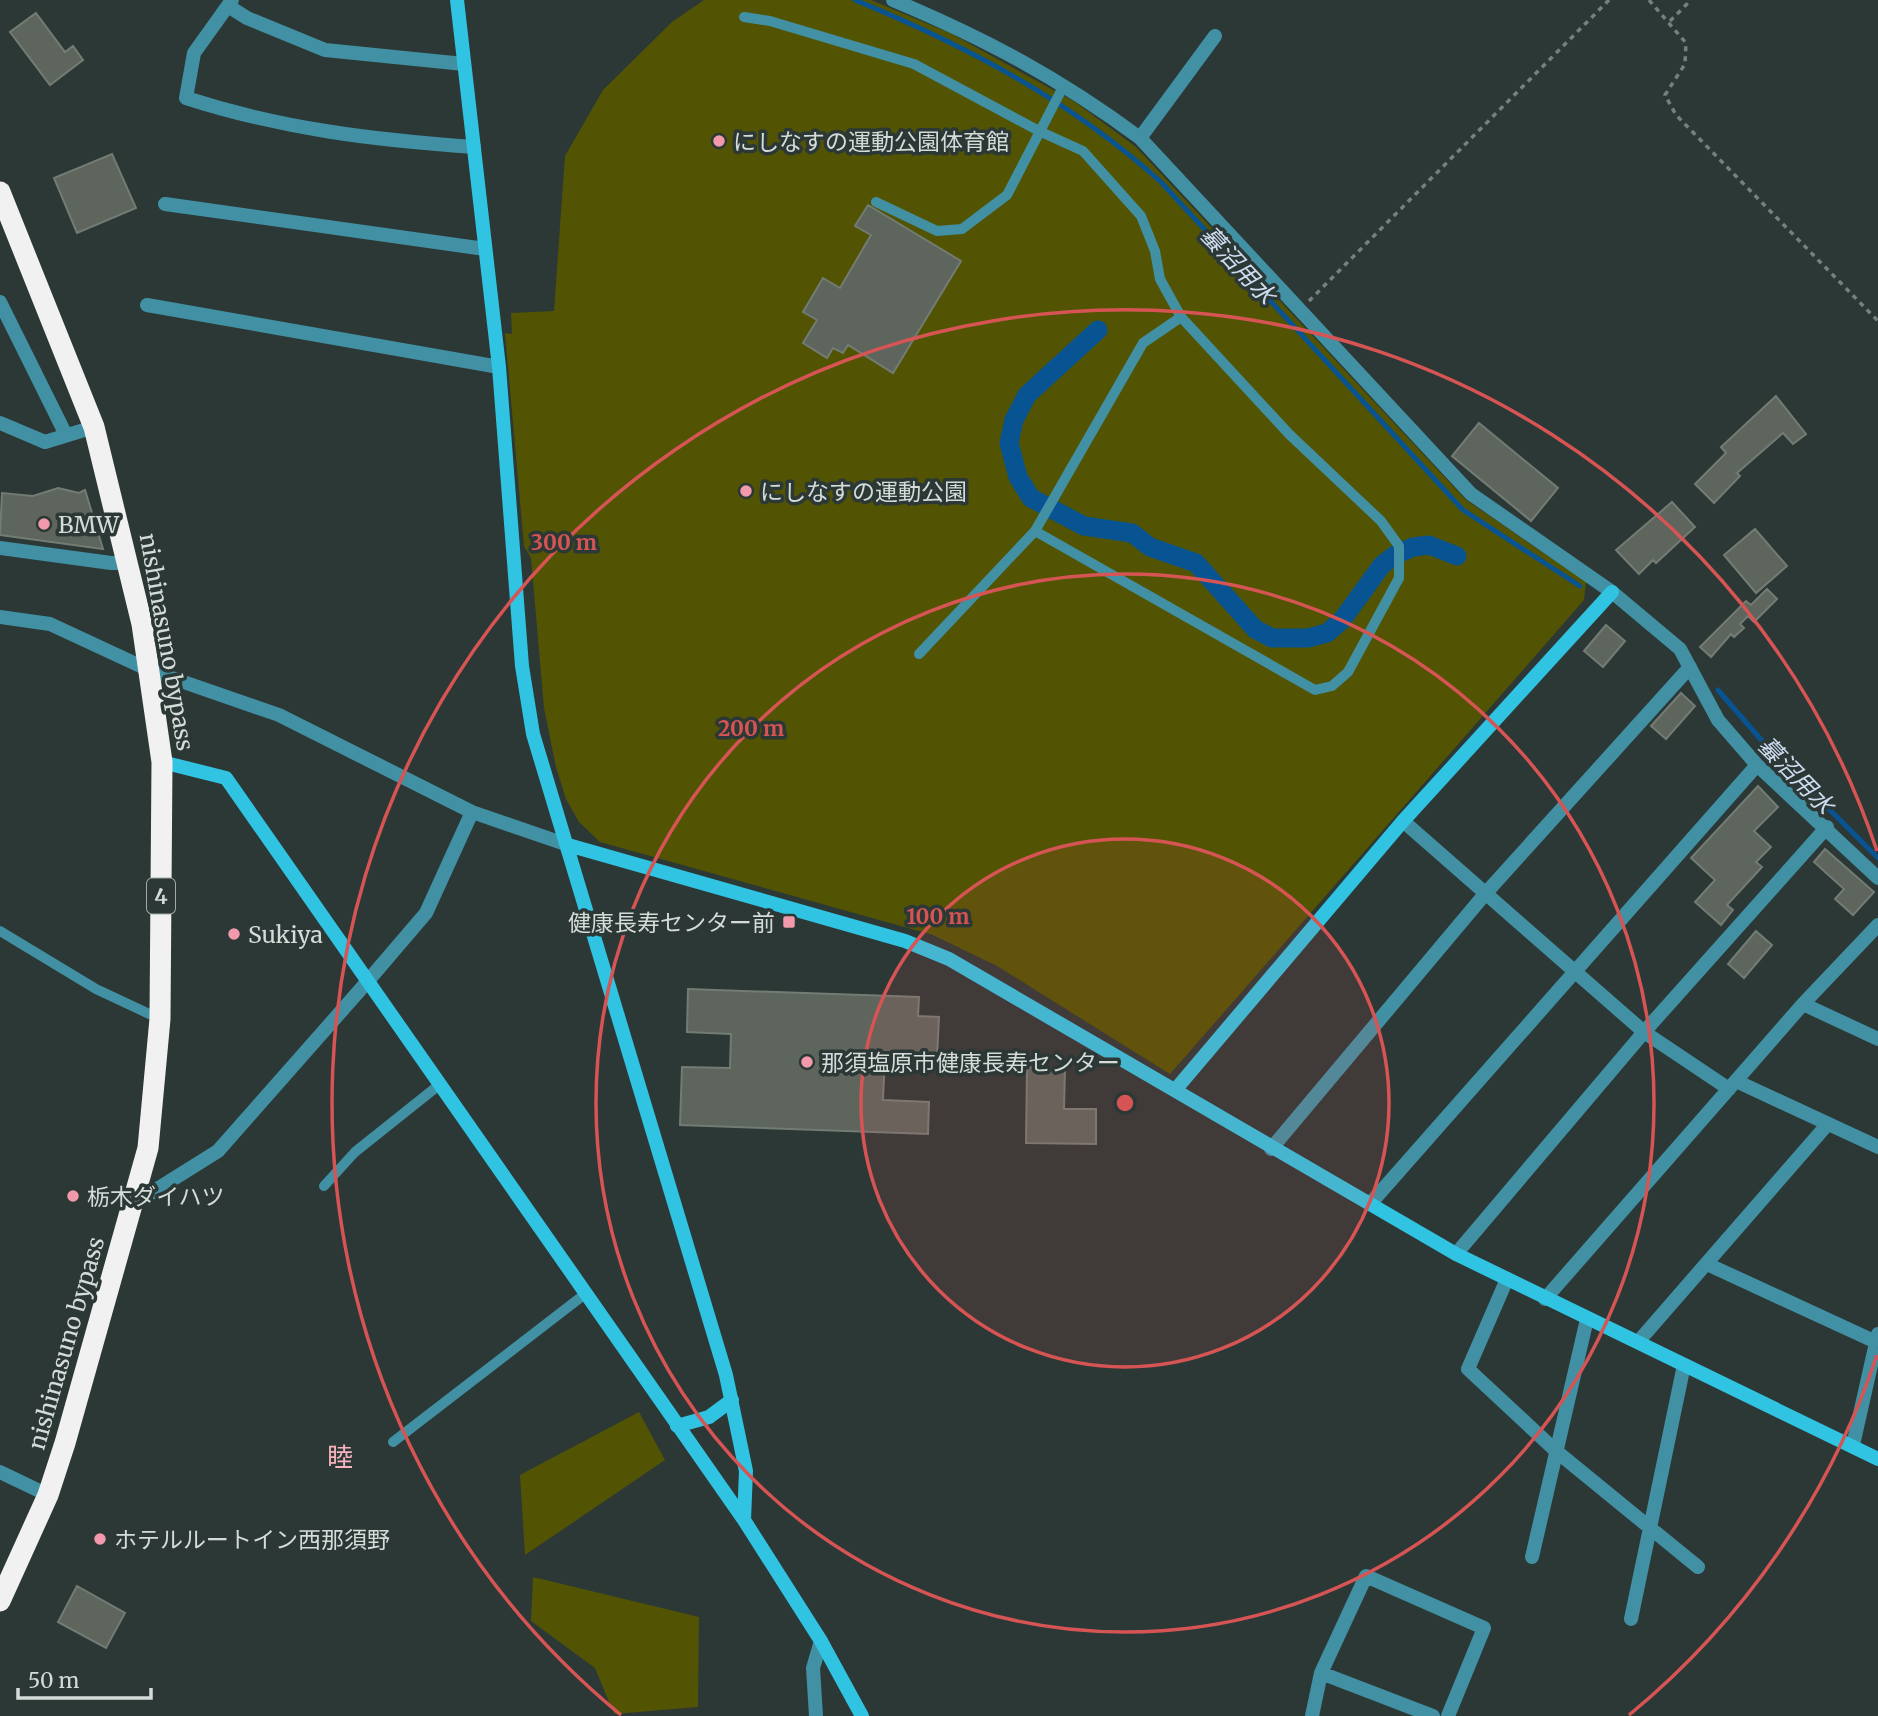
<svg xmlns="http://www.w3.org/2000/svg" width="1878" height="1716" viewBox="0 0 1878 1716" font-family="Merriweather,'Noto Sans JP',serif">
<rect width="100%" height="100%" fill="#2c3836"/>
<path fill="#525403" d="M704 0H871L952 34 1075 102 1136 147 1466 500 1586 582 1584 600 1170 1074 997 966 933 935 600 842 579 822 566 799 556 767 544 708 531 558 524 546 505 333 512 334 511 313 554 311 565 156 603 90 672 22Z
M639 1412 665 1460 525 1555 520 1475Z
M533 1577 699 1617 698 1707 614 1714 595 1668 531 1621Z"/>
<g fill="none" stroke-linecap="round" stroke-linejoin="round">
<path stroke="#085493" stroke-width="5" d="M855 0C967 46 1071 101 1161 182L1463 510 1580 586
M1718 690 1770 750 1878 858"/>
<path stroke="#085493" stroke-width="19" d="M1098 330 1027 395 1014 420 1009 443 1018 477 1031 498 1084 526 1132 533 1150 547 1196 563 1255 629 1272 638H1308L1327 633 1342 620 1382 565 1395 555 1413 547 1429 545 1457 556"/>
</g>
<path fill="#5d655d" stroke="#737c74" stroke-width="2" d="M36 13 65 52 73 46 83 60 50 85 10 32Z
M112 154 136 208 77 233 54 178Z
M868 205 961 261 893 373 848 345 843 353 833 348 827 358 803 343 817 320 803 312 823 278 840 288 871 235 855 226Z
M1776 396 1806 434 1793 444 1783 433 1737 473 1740 476 1714 503 1695 484 1726 453 1721 447Z
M1479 423 1558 488 1531 521 1452 456Z
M58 488 79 493 85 490 103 549 0 535 2 493 33 496Z
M1672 502 1695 527 1656 563 1653 560 1639 574 1616 550Z
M1755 529 1787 566 1756 593 1724 555Z
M1767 589 1777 599 1754 622 1748 616 1740 624 1744 628 1734 637 1731 634 1711 657 1700 647 1746 601 1751 605Z
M1606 625 1625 641 1603 667 1584 651Z
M1681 693 1695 706 1666 739 1651 726Z
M1758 786 1778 807 1754 831 1771 847 1756 862 1762 867 1727 905 1733 910 1721 925 1695 902 1715 880 1691 858Z
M1825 849 1874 892 1853 915 1835 899 1844 889 1814 862Z
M1756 931 1772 945 1744 978 1728 964Z
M688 989 919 997 918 1016 939 1017 937 1057 885 1055 883 1100 929 1102 928 1134 680 1125 682 1067 730 1068 731 1034 687 1032Z
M1027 1067 1065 1069 1064 1109H1096V1144L1026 1143Z
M77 1586 125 1613 106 1648 58 1622Z"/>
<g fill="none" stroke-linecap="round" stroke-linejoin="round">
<path stroke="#76807e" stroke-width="3.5" stroke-dasharray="5 5" stroke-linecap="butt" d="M1649 0 1686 43 1685 64 1665 95 1676 115 1878 321
M1670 21 1691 0
M1309 301 1609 0"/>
<path stroke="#4190a3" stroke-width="10" d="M744 17 770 21 914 64 1039 131 1083 151 1141 216 1155 251 1160 279 1181 317 1289 434 1381 521 1399 546V578L1348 672 1332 686 1315 690 1035 531 919 654
M876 202 937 231 962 229 1007 195 1064 85
M1035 531 1143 343 1181 317
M0 931 96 989 160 1019
M324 1186 355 1152 439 1085
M393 1442 585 1294"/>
<path stroke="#4190a3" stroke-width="14" d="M232 0 194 53 186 98C282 129 374 140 474 147
M893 0C986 39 1059 78 1140 138L1471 494 1612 592 1680 649 1718 720 1757 765 1878 878
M228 6 247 18 325 50 464 64
M1140 138 1215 36
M165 204 485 249
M0 302 66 435
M147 305 499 367
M0 423 45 442 94 427
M0 548 111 563H130
M0 617 50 624 149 670 279 715 472 812 568 845
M1403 821 1644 1032 1729 1089
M1803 1004 1878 1039
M1736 1081 1878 1147
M1271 1149 1485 894 1690 667
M135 1203 218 1151 367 982 426 913 472 812
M1370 1204 1757 765
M1456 1254 1644 1032 1827 827
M1709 1265 1876 1342
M1507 1279 1468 1369 1556 1451 1698 1567
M1545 1299 1803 1004 1878 925
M1638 1342 1826 1126
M1853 1445 1878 1334
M0 1472 48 1495
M1532 1557 1587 1319
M1631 1619 1684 1365
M1321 1673 1433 1716
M816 1716 813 1668 821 1641
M1312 1716 1321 1673 1366 1576 1484 1628 1448 1716"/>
<path stroke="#31c3e2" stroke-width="14" d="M457 0 499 367 522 666 533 734 726 1375 746 1471 744 1520
M162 762 226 778 744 1520 821 1641 862 1716
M568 845 905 941 949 959 1456 1254 1878 1459
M1176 1089 1403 821 1612 592
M677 1426 709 1417 732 1400"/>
<path stroke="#f1f1f1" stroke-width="21" d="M0 192 94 427 142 624 162 762 160 1019 148 1148 65 1443 48 1495 0 1601"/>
</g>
<circle cx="1125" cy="1103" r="264" fill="#d65554" fill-opacity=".12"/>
<g fill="none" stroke="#d65554" stroke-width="3.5">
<circle cx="1125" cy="1103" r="264"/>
<circle cx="1125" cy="1103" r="529"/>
<path d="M1877 1355A793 793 0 0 1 1629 1715M621 1715A793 793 0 1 1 1877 851"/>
</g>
<g fill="#f29aac" stroke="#2c3836" stroke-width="2.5">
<circle cx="719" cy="141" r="7"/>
<circle cx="746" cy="491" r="7"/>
<circle cx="44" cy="524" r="7"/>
<rect x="782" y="915" width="14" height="14" rx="3.5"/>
<circle cx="234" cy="934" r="7"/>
<circle cx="807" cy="1062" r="7"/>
<circle cx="73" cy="1196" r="7"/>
<circle cx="100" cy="1539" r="7"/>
</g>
<g text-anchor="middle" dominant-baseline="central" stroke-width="7" stroke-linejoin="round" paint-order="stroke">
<rect fill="#2c3836" stroke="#a2aaa8" stroke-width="2" x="147" y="878.5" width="28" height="35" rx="5"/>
<g font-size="21" font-weight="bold" fill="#d4dbd9">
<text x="161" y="896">4</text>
</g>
<g font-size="23" fill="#d4dbd9" stroke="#2c3836" text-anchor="start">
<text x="733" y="141">にしなすの運動公園体育館</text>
<text x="760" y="491">にしなすの運動公園</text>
<text x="58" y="524">BMW</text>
<text x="775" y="922" text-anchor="end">健康長寿センター前</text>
<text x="248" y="934">Sukiya</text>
<text x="821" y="1062">那須塩原市健康長寿センター</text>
<text x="87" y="1196">栃木ダイハツ</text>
<text x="114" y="1539">ホテルルートイン西那須野</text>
</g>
<g font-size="23" fill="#d4dbd9" stroke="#2c3836">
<text transform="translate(167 642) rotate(80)">nishinasuno bypass</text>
<text transform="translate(66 1343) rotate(-74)">nishinasuno bypass</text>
</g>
<g font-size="24" font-style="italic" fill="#ccdcee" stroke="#2c3836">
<text transform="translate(1238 265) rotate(47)">蟇沼用水</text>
<text transform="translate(1796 775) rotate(46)">蟇沼用水</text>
</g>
<g font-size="26" fill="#f6b2bf" stroke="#2c3836">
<text x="340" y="1456">睦</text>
</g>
</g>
<circle cx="1125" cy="1103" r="10" fill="#d65554" stroke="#2c3836" stroke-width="3.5"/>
<g font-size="21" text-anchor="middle" font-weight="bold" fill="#d65554" stroke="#2c3836" stroke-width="7" stroke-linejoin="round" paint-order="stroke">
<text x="564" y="550">300 m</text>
<text x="751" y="736">200 m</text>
<text x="938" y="924">100 m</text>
</g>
<path d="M18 1688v10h133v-10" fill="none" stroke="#d4dbd9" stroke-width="3.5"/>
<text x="28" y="1688" font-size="21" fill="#d4dbd9" stroke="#2c3836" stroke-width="5" paint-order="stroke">50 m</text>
</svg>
